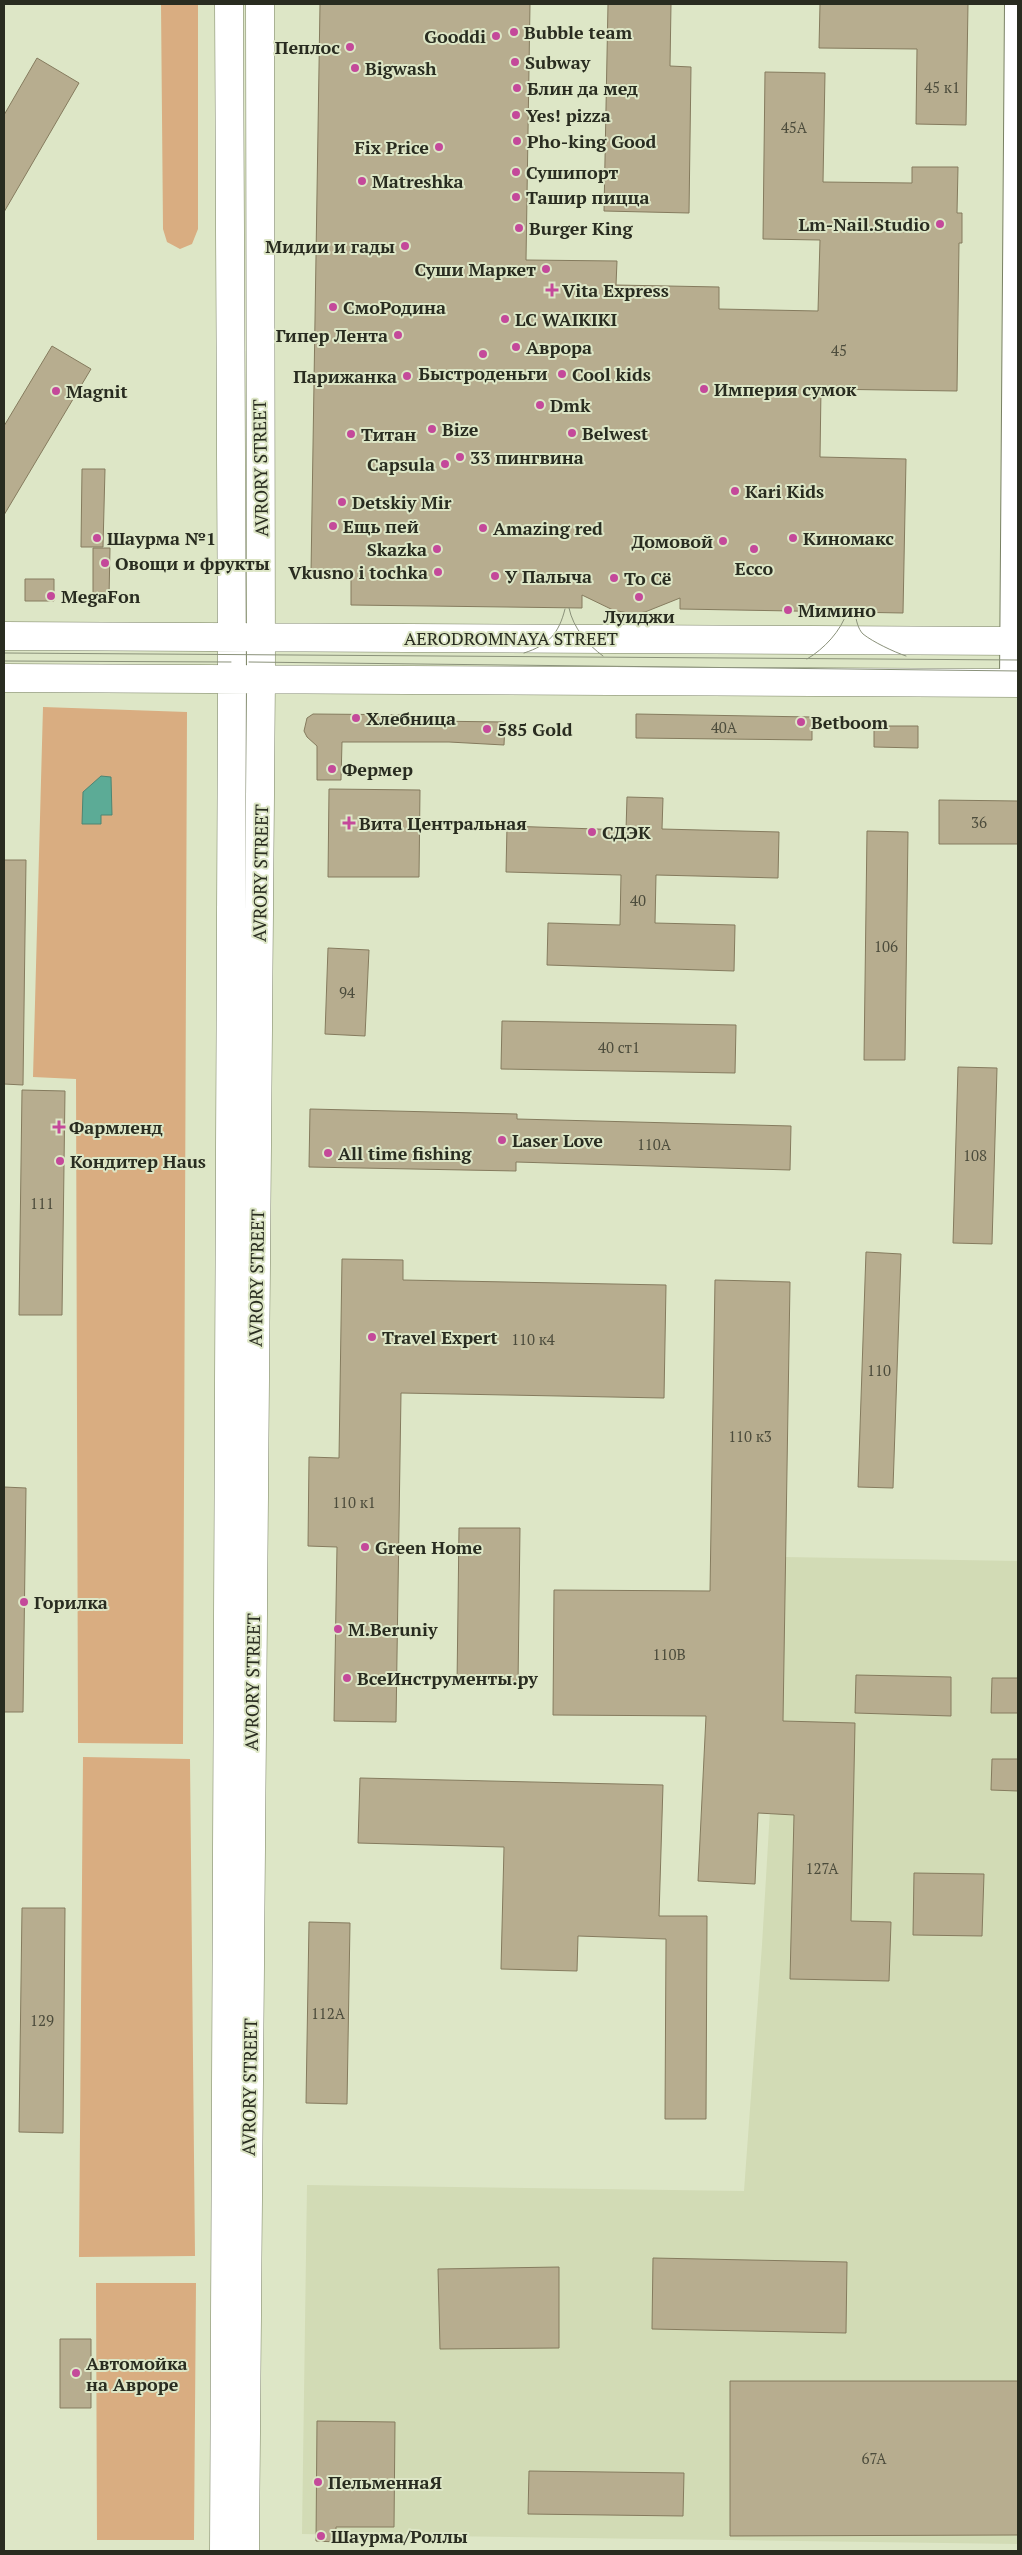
<svg xmlns="http://www.w3.org/2000/svg" width="1022" height="2555" viewBox="0 0 1022 2555" font-family="'PT Serif',serif">
<rect width="100%" height="100%" fill="#dde6c6"/>
<path fill="#d2dbb5" d="M785 1557 1018 1561V2544L302 2534 307 2185 744 2191 762 1945Z"/>
<path fill="#d9ad81" d="M161 4H198V229L192 244 180 249 167 242 163 229Z
M43 707 187 712 183 1744 78 1743 76 1079 33 1077Z
M83 1757 190 1759 195 2256 79 2257Z
M196 2283 194 2540H97L96 2283Z"/>
<path fill="#5cab96" stroke="#4d8573" d="M101 776 111 777 112 815H101V824H82L83 792Z"/>
<path fill="#b7ad8f" stroke="#857b5e" d="M320 4H530L526 260 617 261 616 285 719 287V309L818 311 820 240 763 239 765 72 825 73 823 182 912 183V167H958L957 213H962V243H959L957 391 821 389 820 457 906 459 903 613 680 609V598L645 612 633 614 613 610 582 595V608L351 605V574L311 573Z
M608 4H671L670 66 691 67 689 213 604 211Z
M820 4H968L966 125 916 124 917 49 819 48Z
M37 58 79 83 4 212V115Z
M52 346 91 369 4 515V426Z
M82 469H105L103 547H81Z
M93 548H110L109 597 93 596Z
M25 579H54V601H25Z
M313 714 428 715V721L505 722 504 745 449 742H342L341 780H317V746L307 737 304 731 307 718Z
M636 714 812 717V740L636 738Z
M874 726H918V748L874 747Z
M329 789 420 790 419 877H328Z
M627 797 663 798 662 829 779 832 778 878 656 875 655 923 735 925 734 971 547 965 548 923 620 925 621 875 506 872 507 826 626 830Z
M939 800 1018 801V844H939Z
M867 831 908 832 905 1060H864Z
M4 860H26L23 1085 4 1084Z
M328 948 369 950 365 1036 325 1034Z
M502 1021 736 1025 735 1073 501 1069Z
M958 1067 997 1068 992 1244 953 1243Z
M22 1090 65 1091 62 1315H19Z
M310 1109 517 1114V1119L791 1126 790 1170 516 1162V1171L309 1167Z
M866 1252 901 1254 893 1488 858 1487Z
M342 1259 403 1260V1280L666 1285 664 1398 401 1393 396 1722 334 1721 337 1547 308 1546 309 1457 339 1458Z
M715 1280 790 1282 783 1721 855 1723 851 1921 891 1922 889 1981 790 1979 794 1815 758 1813 755 1884 698 1881 706 1716 553 1715 554 1590 710 1591Z
M4 1487 26 1488 23 1712H4Z
M459 1528H520L518 1685H457Z
M856 1675 951 1677V1716L855 1713Z
M992 1678H1018V1713H991Z
M992 1759H1018V1791L991 1790Z
M360 1778 663 1785 659 1916H707L706 2119H665L666 1939 578 1936 577 1971 501 1969 504 1847 358 1843Z
M914 1873 984 1874 982 1936 913 1935Z
M22 1908H65L63 2133 19 2132Z
M309 1922 350 1923 347 2104 306 2103Z
M653 2258 847 2262 846 2333 652 2329Z
M559 2267V2348L440 2349 438 2269Z
M60 2339H91V2408H60Z
M730 2381H1018V2535L730 2536Z
M317 2421 395 2422 394 2527H336V2542L316 2541Z
M529 2471 684 2473 683 2516 528 2514Z"/>
<g fill="none" stroke-linecap="round" stroke-linejoin="round">
<g stroke="#798163" stroke-width="24">
<path id="minor" d="M1011 683 1016 4"/>
</g>
<g stroke="#798163" stroke-width="29">
<path id="major" d="M4 636 1018 641
M4 678 1018 683
M224 2551 232 679 229 4
M245 2551 261 679 260 4"/>
</g>
<use href="#minor" stroke="#fff" stroke-width="22"/>
<use href="#major" stroke="#fff" stroke-width="28"/>
<path stroke="#8a917a" stroke-width="1" d="M569 608C573 628 588 645 603 656
M855 612C856 620 858 629 863 634 873 642 894 652 906 656
M4 653 1018 660
M524 653C549 645 559 633 565 609
M807 659C824 649 841 631 847 612
M4 661 231 662
M249 662 1018 671"/>
</g>
<g fill="#c4499a" stroke="#dde6c6" stroke-width="2">
<circle cx="514" cy="32" r="5"/>
<circle cx="496" cy="36" r="5"/>
<circle cx="350" cy="47" r="5"/>
<circle cx="515" cy="62" r="5"/>
<circle cx="355" cy="68" r="5"/>
<circle cx="517" cy="88" r="5"/>
<circle cx="516" cy="115" r="5"/>
<circle cx="517" cy="141" r="5"/>
<circle cx="439" cy="147" r="5"/>
<circle cx="516" cy="172" r="5"/>
<circle cx="362" cy="181" r="5"/>
<circle cx="516" cy="197" r="5"/>
<circle cx="940" cy="224" r="5"/>
<circle cx="519" cy="228" r="5"/>
<circle cx="405" cy="246" r="5"/>
<circle cx="546" cy="269" r="5"/>
<path d="M549.5 282.5h5v5h5v5h-5v5h-5v-5h-5v-5h5z"/>
<circle cx="333" cy="307" r="5"/>
<circle cx="505" cy="319" r="5"/>
<circle cx="398" cy="335" r="5"/>
<circle cx="516" cy="347" r="5"/>
<circle cx="483" cy="354" r="5"/>
<circle cx="562" cy="374" r="5"/>
<circle cx="407" cy="376" r="5"/>
<circle cx="704" cy="389" r="5"/>
<circle cx="56" cy="391" r="5"/>
<circle cx="540" cy="405" r="5"/>
<circle cx="432" cy="429" r="5"/>
<circle cx="572" cy="433" r="5"/>
<circle cx="351" cy="434" r="5"/>
<circle cx="460" cy="457" r="5"/>
<circle cx="445" cy="464" r="5"/>
<circle cx="735" cy="491" r="5"/>
<circle cx="342" cy="502" r="5"/>
<circle cx="333" cy="526" r="5"/>
<circle cx="483" cy="528" r="5"/>
<circle cx="97" cy="538" r="5"/>
<circle cx="793" cy="538" r="5"/>
<circle cx="723" cy="541" r="5"/>
<circle cx="437" cy="549" r="5"/>
<circle cx="754" cy="549" r="5"/>
<circle cx="105" cy="563" r="5"/>
<circle cx="438" cy="572" r="5"/>
<circle cx="495" cy="576" r="5"/>
<circle cx="614" cy="578" r="5"/>
<circle cx="51" cy="596" r="5"/>
<circle cx="639" cy="597" r="5"/>
<circle cx="788" cy="610" r="5"/>
<circle cx="356" cy="718" r="5"/>
<circle cx="801" cy="722" r="5"/>
<circle cx="487" cy="729" r="5"/>
<circle cx="332" cy="769" r="5"/>
<path d="M346.5 815.5h5v5h5v5h-5v5h-5v-5h-5v-5h5z"/>
<circle cx="592" cy="832" r="5"/>
<path d="M56.5 1119.5h5v5h5v5h-5v5h-5v-5h-5v-5h5z"/>
<circle cx="502" cy="1140" r="5"/>
<circle cx="328" cy="1153" r="5"/>
<circle cx="60" cy="1161" r="5"/>
<circle cx="372" cy="1337" r="5"/>
<circle cx="365" cy="1547" r="5"/>
<circle cx="24" cy="1602" r="5"/>
<circle cx="338" cy="1629" r="5"/>
<circle cx="347" cy="1678" r="5"/>
<circle cx="76" cy="2373" r="5"/>
<circle cx="318" cy="2482" r="5"/>
<circle cx="321" cy="2536" r="5"/>
</g>
<g text-anchor="middle" dominant-baseline="central" stroke-width="4" stroke-linejoin="round" paint-order="stroke">
<g font-size="15" fill="#4c4c3c">
<text x="942" y="87">45 к1</text>
<text x="794" y="127">45А</text>
<text x="839" y="350">45</text>
<text x="724" y="727">40А</text>
<text x="979" y="822">36</text>
<text x="638" y="900">40</text>
<text x="886" y="946">106</text>
<text x="347" y="992">94</text>
<text x="619" y="1047">40 ст1</text>
<text x="654" y="1144">110А</text>
<text x="975" y="1155">108</text>
<text x="42" y="1203">111</text>
<text x="533" y="1339">110 к4</text>
<text x="879" y="1370">110</text>
<text x="750" y="1436">110 к3</text>
<text x="354" y="1502">110 к1</text>
<text x="669" y="1654">110В</text>
<text x="822" y="1868">127А</text>
<text x="328" y="2013">112А</text>
<text x="42" y="2020">129</text>
<text x="874" y="2458">67А</text>
</g>
<g font-size="18" font-weight="bold" fill="#292c20" stroke="#dde6c6" text-anchor="start">
<text x="524" y="32">Bubble team</text>
<text x="486" y="36" text-anchor="end">Gooddi</text>
<text x="340" y="47" text-anchor="end">Пеплос</text>
<text x="525" y="62">Subway</text>
<text x="365" y="68">Bigwash</text>
<text x="527" y="88">Блин да мед</text>
<text x="526" y="115">Yes! pizza</text>
<text x="527" y="141">Pho-king Good</text>
<text x="429" y="147" text-anchor="end">Fix Price</text>
<text x="526" y="172">Сушипорт</text>
<text x="372" y="181">Matreshka</text>
<text x="526" y="197">Ташир пицца</text>
<text x="930" y="224" text-anchor="end">Lm-Nail.Studio</text>
<text x="529" y="228">Burger King</text>
<text x="395" y="246" text-anchor="end">Мидии и гады</text>
<text x="536" y="269" text-anchor="end">Суши Маркет</text>
<text x="562" y="290">Vita Express</text>
<text x="343" y="307">СмоРодина</text>
<text x="515" y="319">LC WAIKIKI</text>
<text x="388" y="335" text-anchor="end">Гипер Лента</text>
<text x="526" y="347">Аврора</text>
<text x="483" y="373" text-anchor="middle">Быстроденьги</text>
<text x="572" y="374">Cool kids</text>
<text x="397" y="376" text-anchor="end">Парижанка</text>
<text x="714" y="389">Империя сумок</text>
<text x="66" y="391">Magnit</text>
<text x="550" y="405">Dmk</text>
<text x="442" y="429">Bize</text>
<text x="582" y="433">Belwest</text>
<text x="361" y="434">Титан</text>
<text x="470" y="457">33 пингвина</text>
<text x="435" y="464" text-anchor="end">Capsula</text>
<text x="745" y="491">Kari Kids</text>
<text x="352" y="502">Detskiy Mir</text>
<text x="343" y="526">Ещь пей</text>
<text x="493" y="528">Amazing red</text>
<text x="107" y="538">Шаурма №1</text>
<text x="803" y="538">Киномакс</text>
<text x="713" y="541" text-anchor="end">Домовой</text>
<text x="427" y="549" text-anchor="end">Skazka</text>
<text x="115" y="563">Овощи и фрукты</text>
<text x="754" y="568" text-anchor="middle">Ecco</text>
<text x="428" y="572" text-anchor="end">Vkusno i tochka</text>
<text x="505" y="576">У Палыча</text>
<text x="624" y="578">То Сё</text>
<text x="61" y="596">MegaFon</text>
<text x="798" y="610">Мимино</text>
<text x="639" y="616" text-anchor="middle">Луиджи</text>
<text x="366" y="718">Хлебница</text>
<text x="811" y="722">Betboom</text>
<text x="497" y="729">585 Gold</text>
<text x="342" y="769">Фермер</text>
<text x="359" y="823">Вита Центральная</text>
<text x="602" y="832">СДЭК</text>
<text x="69" y="1127">Фармленд</text>
<text x="512" y="1140">Laser Love</text>
<text x="338" y="1153">All time fishing</text>
<text x="70" y="1161">Кондитер Haus</text>
<text x="382" y="1337">Travel Expert</text>
<text x="375" y="1547">Green Home</text>
<text x="34" y="1602">Горилка</text>
<text x="348" y="1629">M.Beruniy</text>
<text x="357" y="1678">ВсеИнструменты.ру</text>
<text x="86" y="2363">Автомойка<tspan x="86" dy="21">на Авроре</tspan></text>
<text x="328" y="2482">ПельменнаЯ</text>
<text x="331" y="2536">Шаурма/Роллы</text>
</g>
<g font-size="18" fill="#292c20" stroke="#dde6c6">
<text transform="translate(260 468) rotate(-91)">AVRORY STREET</text>
<text x="511" y="638">AERODROMNAYA STREET</text>
<text transform="translate(260 873) rotate(-89)">AVRORY STREET</text>
<text transform="translate(256 1278) rotate(-89)">AVRORY STREET</text>
<text transform="translate(252 1682) rotate(-89)">AVRORY STREET</text>
<text transform="translate(249 2087) rotate(-89)">AVRORY STREET</text>
</g>
</g>
<rect width="1022" height="2555" fill="none" stroke="#292c20" stroke-width="10"/>
</svg>
